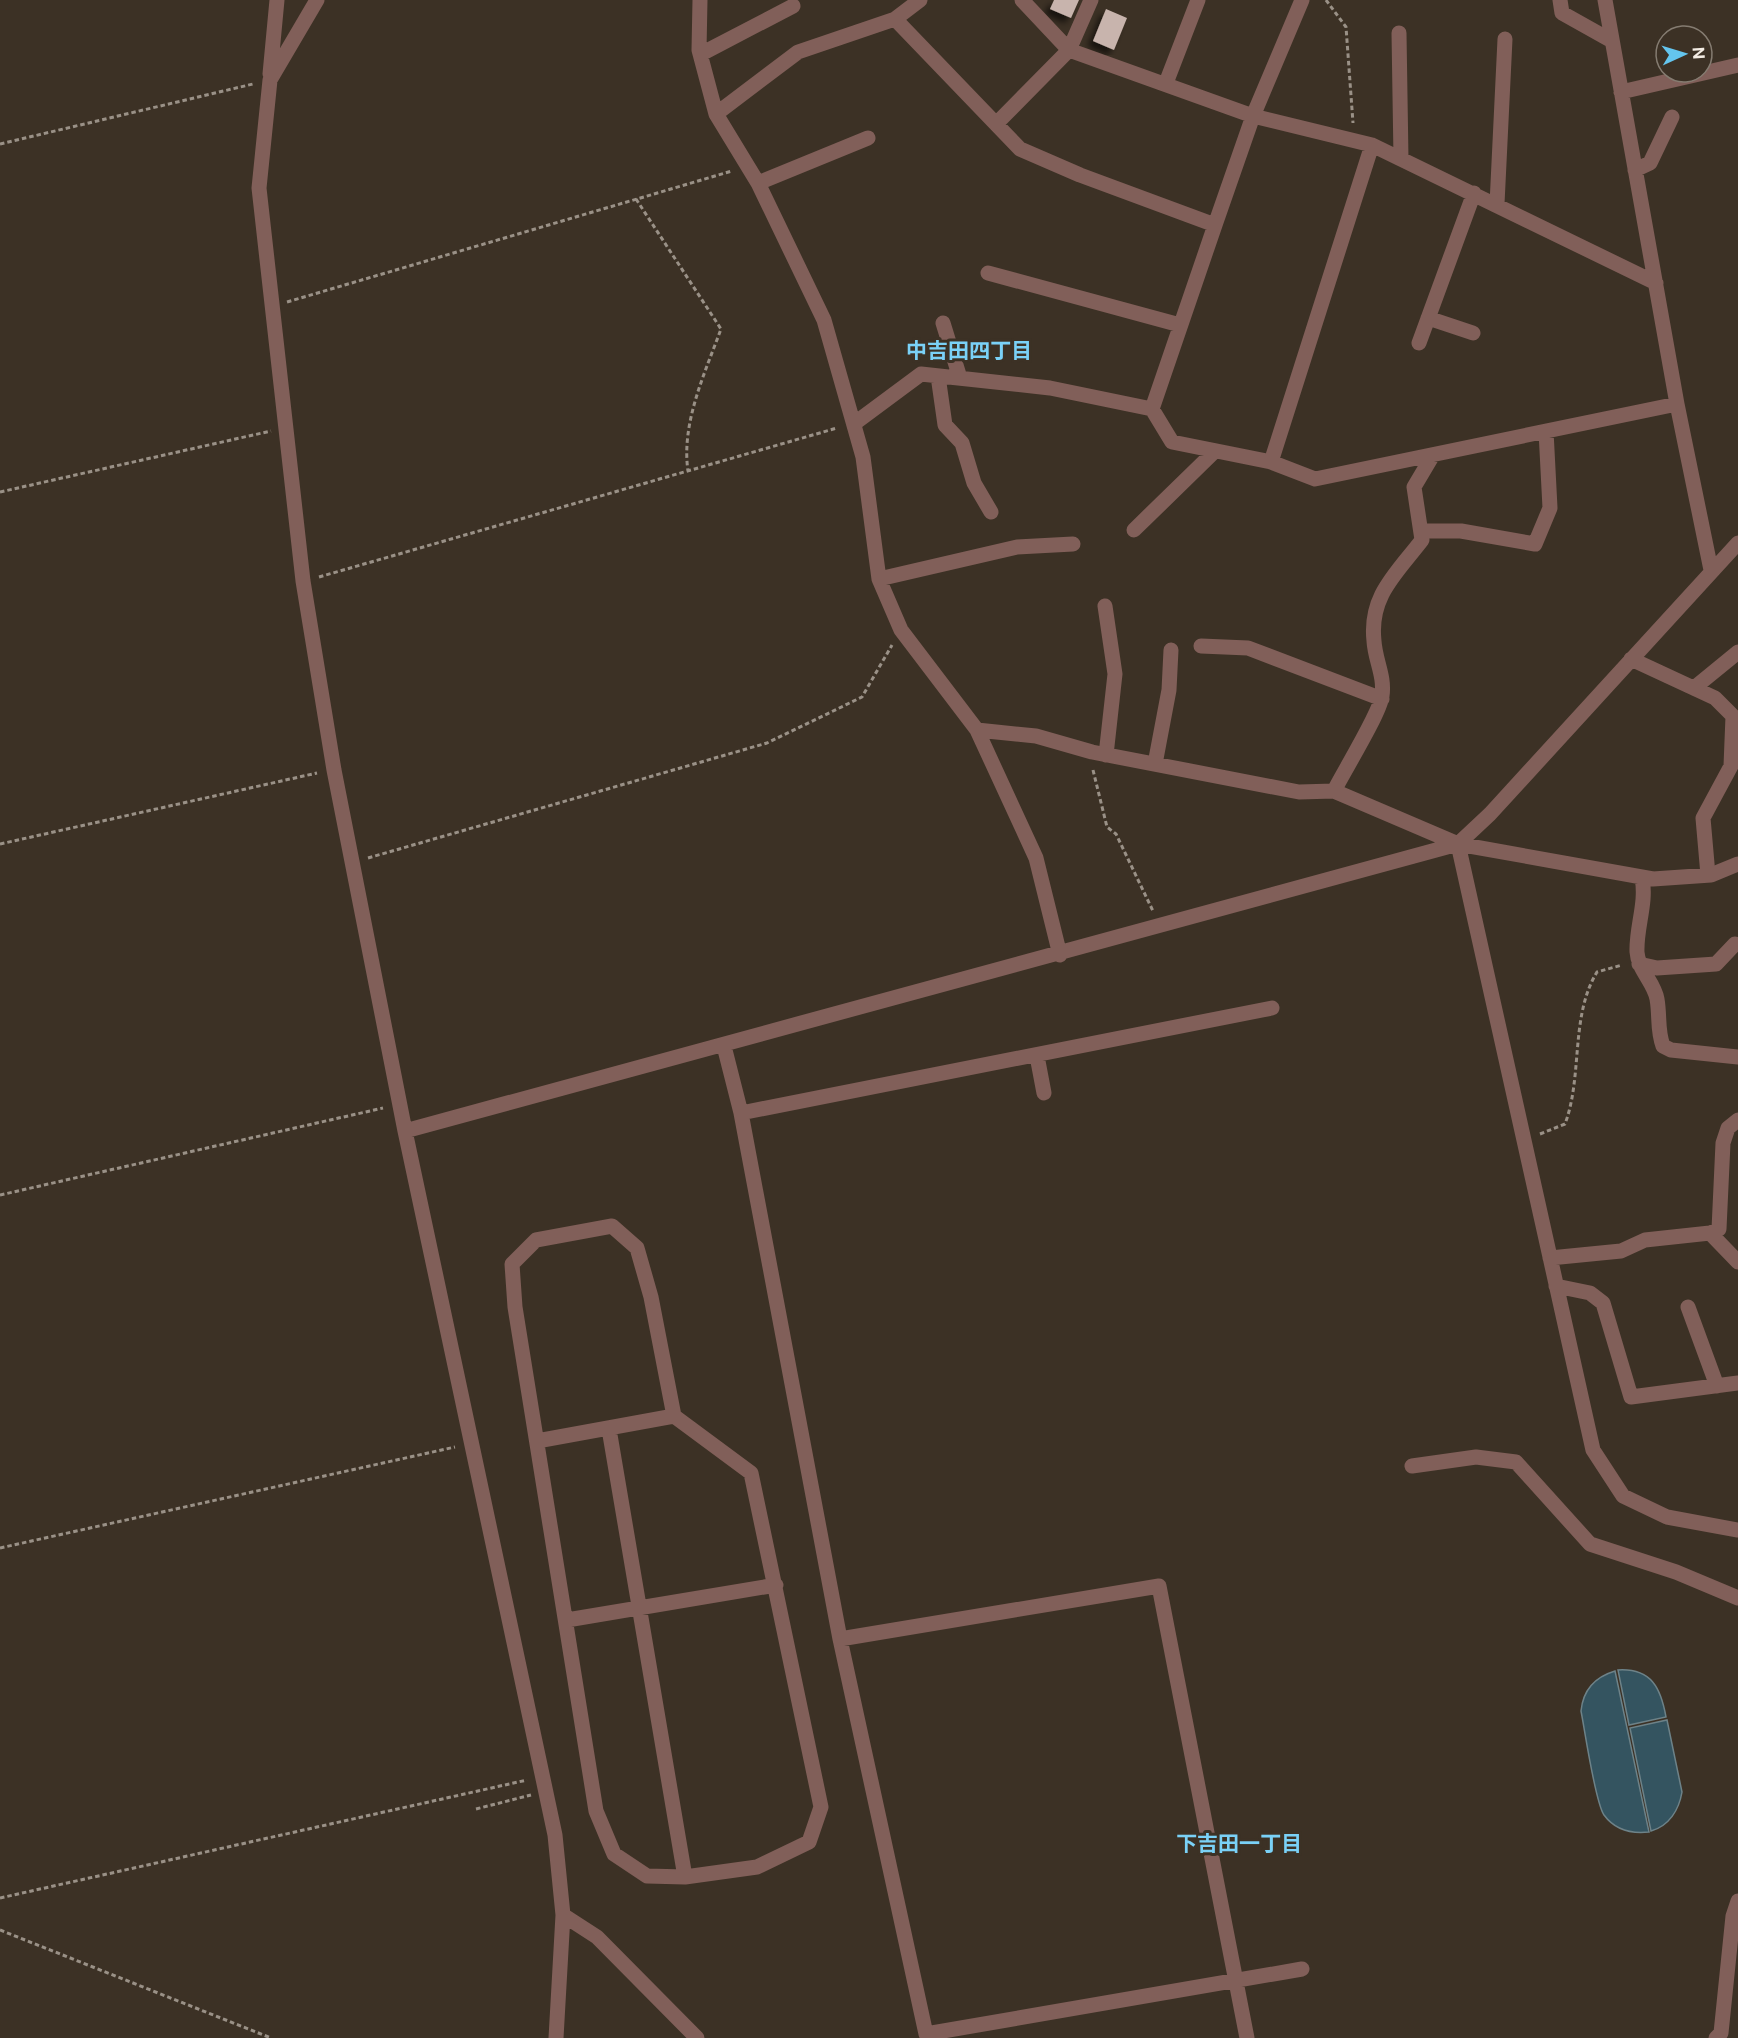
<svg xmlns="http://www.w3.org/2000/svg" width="1738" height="2038" viewBox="0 0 1738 2038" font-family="'Public Sans','Noto Sans JP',sans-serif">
<defs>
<filter id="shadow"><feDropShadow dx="-5.5" dy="5.5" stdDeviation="3" flood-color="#0009"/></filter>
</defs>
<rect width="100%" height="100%" fill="#3c3125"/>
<path fill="#345460" stroke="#6d8288" stroke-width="1.5" d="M1618 1670C1652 1668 1661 1689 1666 1717L1629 1725Z
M1615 1671 1649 1832C1631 1834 1615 1830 1604 1815 1595 1802 1585 1731 1581 1711 1583 1690 1595 1677 1615 1671Z
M1667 1720 1682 1792C1679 1810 1669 1826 1651 1831L1630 1728Z"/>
<path fill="#c8b4ad" filter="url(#shadow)" d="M1054 0H1079L1071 18 1050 9Z
M1106 9 1127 18 1114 50 1093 41Z"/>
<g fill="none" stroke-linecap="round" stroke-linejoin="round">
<path stroke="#9a9187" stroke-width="3" stroke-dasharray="4.5 3" stroke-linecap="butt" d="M1326 0 1346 27 1353 123
M0 144 253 84
M636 199 721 329C705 373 681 423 688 471
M287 302 732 171
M0 492 271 431
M319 577 837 428
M1093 770 1107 827 1116 834 1153 911
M0 844 317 773
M368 858 767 743 862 697 892 645
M1540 1134 1565 1124C1583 1076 1570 1016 1597 972L1622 965
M0 1195 383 1108
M0 1548 455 1447
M476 1809 531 1795
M0 1898 527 1780
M0 1930 271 2038"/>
<path stroke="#815f59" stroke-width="15" d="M317 0 270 80 259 188 303 581 334 770 405 1131 555 1835 563 1915 556 2038
M700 0 699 50 716 114 758 183 824 320 863 457 879 579 901 630 977 730 1036 858 1060 955
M1022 0 1069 50 1253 116 1372 145 1656 283
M1560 0 1562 13 1612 41
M1605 0 1677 404 1711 570
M895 19 1020 149 1080 175 1215 225 1253 116 1302 0
M1399 33 1401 159
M701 54 793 6
M270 74 277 0
M1166 83 1198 0
M1621 92 1738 65
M716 114 798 52 895 19 920 0
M996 124 1069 50 1091 0
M1635 170 1650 163 1672 117
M758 183 868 138
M1497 204 1505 39
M988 273 1180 325
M1428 318 1473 333
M943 323 960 378
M1419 343 1474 193
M938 376 945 425 962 443 974 483 991 512
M1152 409 1215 225
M855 423 921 374 1050 388 1152 409 1172 442 1271 462 1315 479 1677 404
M1271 462 1372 145
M1134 530 1215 451
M1421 531H1461L1535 544 1550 508 1546 431
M879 579 1017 547 1073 544
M1105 606 1115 674 1106 755
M1201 646 1248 648 1382 699
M1631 659 1715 698 1733 716 1731 766 1703 818 1708 875
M1694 688 1738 652
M977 730 1036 736 1092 752 1299 792 1334 791 1458 844 1653 879 1711 875 1738 864
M1155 764 1169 690 1171 650
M1334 791C1344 771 1380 713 1382 696 1385 676 1375 660 1374 641 1369 596 1396 574 1422 540L1414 487 1433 455
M1458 844 1593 1450 1623 1496 1667 1517 1738 1530
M1642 878C1647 903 1636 927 1637 952 1638 970 1654 982 1657 999 1660 1016 1657 1030 1663 1046L1671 1050 1738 1057
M1639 964 1657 968 1716 964 1735 944
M724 1046 741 1113 840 1639 926 2034 1302 1969
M1037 1056 1044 1093
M741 1113 1272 1008
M405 1131 1458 844 1490 814 1738 543
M612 1226 637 1248 651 1297 674 1416 751 1473 821 1807 809 1842 757 1867 685 1877 647 1876 614 1854 596 1811 515 1307 512 1264 536 1240Z
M1710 1233 1738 1262
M1550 1258 1621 1251 1645 1240 1710 1233 1719 1229 1723 1143 1728 1128 1738 1120
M1556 1286 1590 1293 1603 1303 1631 1397 1738 1383
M1688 1307 1717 1386
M609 1429 685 1877
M537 1441 674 1416
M1412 1466 1476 1457 1516 1462 1590 1544 1676 1572 1738 1598
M567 1620 776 1585
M840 1639 1159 1586 1247 2038
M563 1915 597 1937 697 2038
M1716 2038 1721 2033 1733 1916 1738 1901"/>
</g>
<g text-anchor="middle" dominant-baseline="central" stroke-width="6" stroke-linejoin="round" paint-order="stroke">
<g font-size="21" font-weight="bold" fill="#7ad1f7" stroke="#3c3125">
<text x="969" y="350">中吉田四丁目</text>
<text x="1239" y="1843">下吉田一丁目</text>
</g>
</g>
<g transform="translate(1684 54) rotate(86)"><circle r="28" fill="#3c3125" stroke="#857c71" stroke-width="1.5"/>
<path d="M0-4.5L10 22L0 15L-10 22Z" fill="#64c5ee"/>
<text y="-9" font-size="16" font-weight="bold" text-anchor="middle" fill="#f3ece4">N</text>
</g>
</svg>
